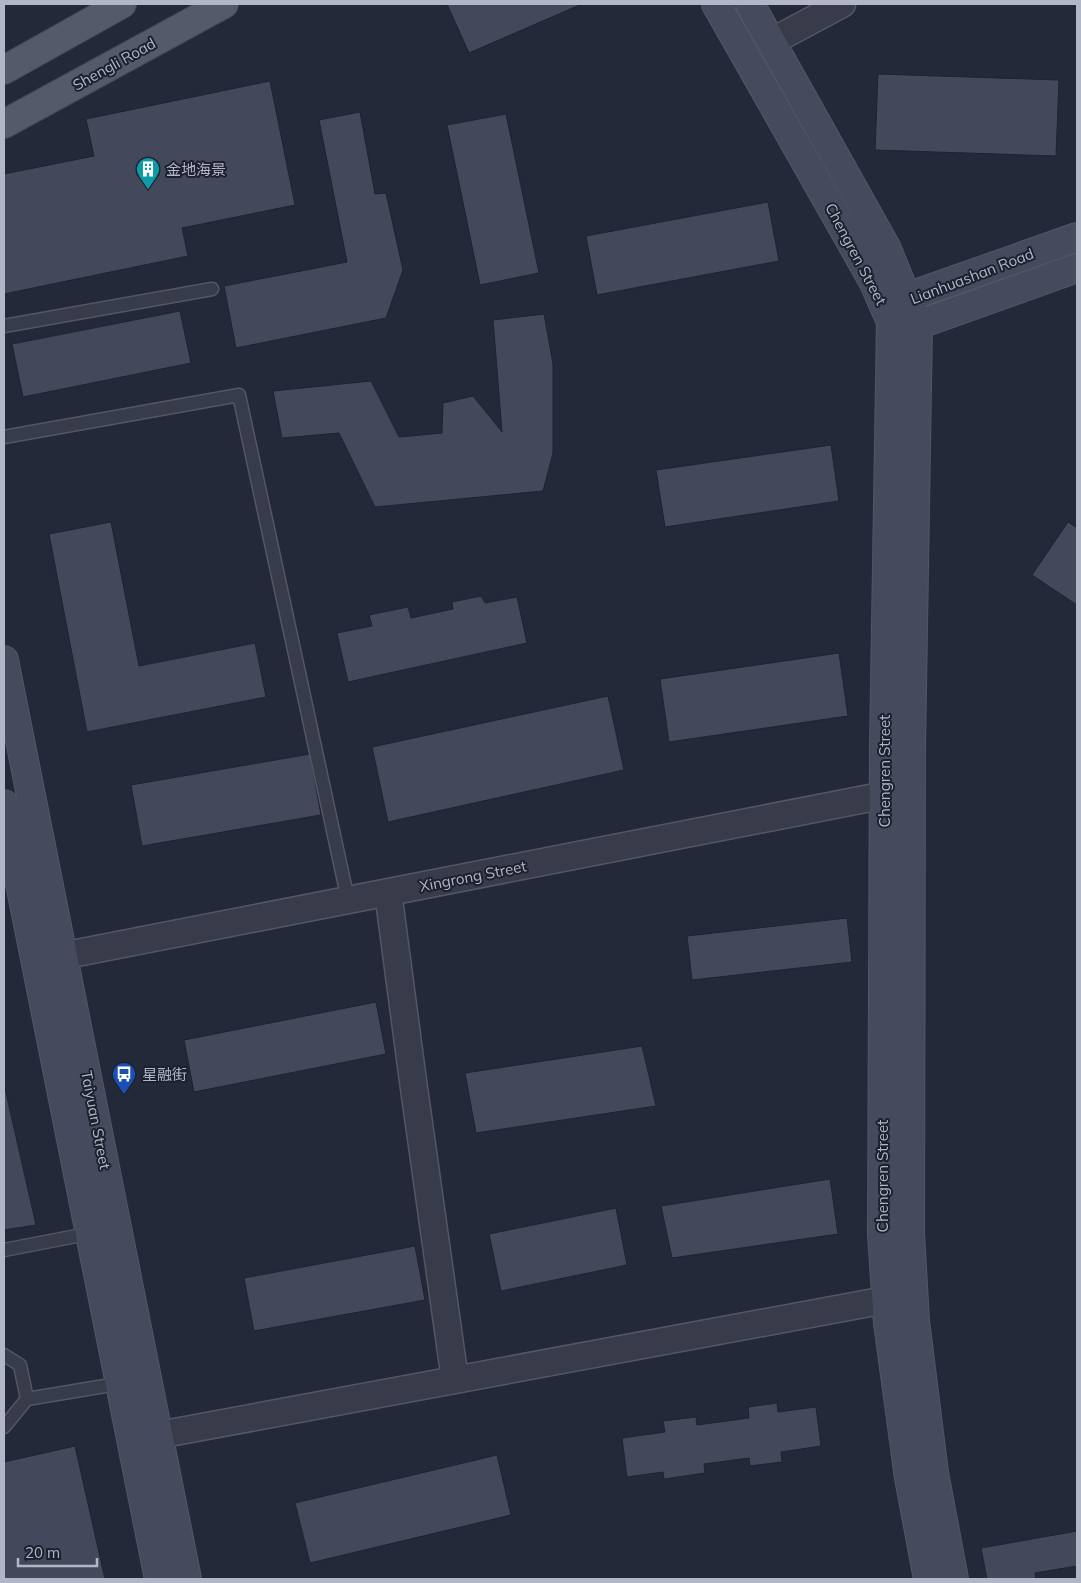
<svg xmlns="http://www.w3.org/2000/svg" width="1081" height="1583" viewBox="0 0 1081 1583" font-family="Mulish,'Noto Sans SC',sans-serif">
<rect width="100%" height="100%" fill="#24293a"/>
<path fill="#43485b" stroke="#1f2231" d="M447 4H582L469 53Z
M878 74 1059 80 1056 156 875 150Z
M270 81 295 205 182 228 188 256 4 294V174L94 156 86 119Z
M360 112 375 194 386 193 403 270 386 318 236 348 224 286 347 262 319 120Z
M506 114 539 273 480 285 447 125Z
M768 202 779 261 597 295 586 236Z
M180 311 191 363 23 397 12 344Z
M544 314 553 364V453L543 491 375 507 339 433 282 438 273 391 371 381 399 437 442 433 443 403 473 396 502 432 493 320Z
M831 445 839 501 665 527 656 470Z
M111 522 139 666 255 643 266 697 87 732 49 534Z
M1068 522 1077 528V605L1032 575Z
M481 596 485 603 517 597 527 643 348 682 337 633 372 626 369 615 408 607 411 618 453 609 452 602Z
M839 653 848 716 669 742 660 679Z
M608 696 624 770 388 822 372 747Z
M310 754 321 815 142 846 131 785Z
M847 918 852 962 692 980 687 936Z
M376 1002 386 1054 194 1092 184 1040Z
M642 1046 656 1106 476 1133 465 1073Z
M4 1084 36 1225 4 1230Z
M830 1179 838 1234 672 1258 661 1206Z
M616 1208 627 1265 501 1291 489 1234Z
M415 1246 425 1300 254 1331 244 1278Z
M777 1403 778 1412 816 1407 821 1446 781 1452 782 1462 750 1466 749 1458 704 1464 705 1473 664 1479 663 1472 627 1477 622 1438 665 1432 663 1421 696 1417 697 1425 749 1418 748 1407Z
M75 1446 105 1579H4V1462Z
M497 1455 511 1515 310 1563 295 1503Z
M1077 1531V1566L1035 1573 1036 1579H987L981 1548Z"/>
<g fill="none" stroke-linecap="round" stroke-linejoin="round">
<g stroke="#535665" stroke-width="15">
<path id="lane" d="M4 326 212 289
M4 437 239 395 348 900
M4 1250 92 1233
M4 1355 20 1365 27 1399
M4 1427 27 1399 123 1383"/>
</g>
<g stroke="#535665" stroke-width="29">
<path id="street" d="M771 42 842 4
M388 892 413 1081 455 1380
M41 960 906 791
M137 1439 907 1296"/>
</g>
<g stroke="#535665" stroke-width="30">
<path id="secondary" d="M716 4 873 281 891 322 884 747 882 1235 888 1323 909 1478 928 1579
M750 4 886 247 918 325 911 748 910 1233 915 1321 934 1473 954 1579
M1077 237 907 297 891 322 918 325 1077 268
M4 660 187 1579
M4 804 159 1579"/>
</g>
<g stroke="#414453" stroke-width="30">
<path id="primary" d="M4 70 122 4
M4 124 224 4"/>
</g>
<use href="#lane" stroke="#373b4a" stroke-width="12"/>
<use href="#street" stroke="#373b4a" stroke-width="26"/>
<use href="#secondary" stroke="#464a5d" stroke-width="28"/>
<use href="#primary" stroke="#555a6a" stroke-width="28"/>
</g>
<defs>
<g id="building-pin" transform="scale(1.25)"><path d="M0 17L-7.5 6A9.5 9.5 0 1 1 7.5 6Z" fill="#0f9aa8" stroke="#1d212f"/><path d="M-4-6H4V6H1V3H-1V6H-4ZM-2.5-4.3h1.7v1.8h-1.7ZM.8-4.3h1.7v1.8H.8ZM-2.5-1h1.7V.8h-1.7ZM.8-1h1.7V.8H.8Z" fill="#fff"/></g>
<g id="bus-pin" transform="scale(1.25)"><path d="M0 17L-7.5 6A9.5 9.5 0 1 1 7.5 6Z" fill="#1a4fb4" stroke="#1d212f"/><path d="M-5-6H5V4H4V6H2V4H-2V6H-4V4H-5ZM-3.5-4V0h7V-4ZM-3.5 1.2v1.5H-2V1.2ZM2 1.2v1.5H3.5V1.2Z" fill="#fff"/></g>
</defs>
<g fill-rule="evenodd">
<use href="#building-pin" x="148" y="169"/>
<use href="#bus-pin" x="124" y="1074"/>
</g>
<g text-anchor="middle" dominant-baseline="central" stroke-width="4" stroke-linejoin="round" paint-order="stroke">
<g font-size="15" fill="#b3b6c6" stroke="#1d212f">
<text transform="translate(114 64) rotate(-29)">Shengli Road</text>
<text transform="translate(856 254) rotate(62)">Chengren Street</text>
<text transform="translate(972 276) rotate(-21)">Lianhuashan Road</text>
<text transform="translate(884 771) rotate(-90)">Chengren Street</text>
<text transform="translate(473 876) rotate(-11)">Xingrong Street</text>
<text transform="translate(96 1120) rotate(79)">Taiyuan Street</text>
<text transform="translate(882 1176) rotate(-90)">Chengren Street</text>
</g>
<g font-size="15" fill="#b3b6c6" stroke="#1d212f" text-anchor="start">
<text x="166" y="169">金地海景</text>
<text x="142" y="1074">星融街</text>
</g>
</g>
<rect width="1081" height="1583" fill="none" stroke="#b3b6c6" stroke-width="10"/>
<path d="M18 1558v8h79v-8" fill="none" stroke="#b3b6c6" stroke-width="2.5"/>
<text x="25" y="1558" font-size="15" fill="#b3b6c6" stroke="#1d212f" stroke-width="4" paint-order="stroke">20 m</text>
</svg>
